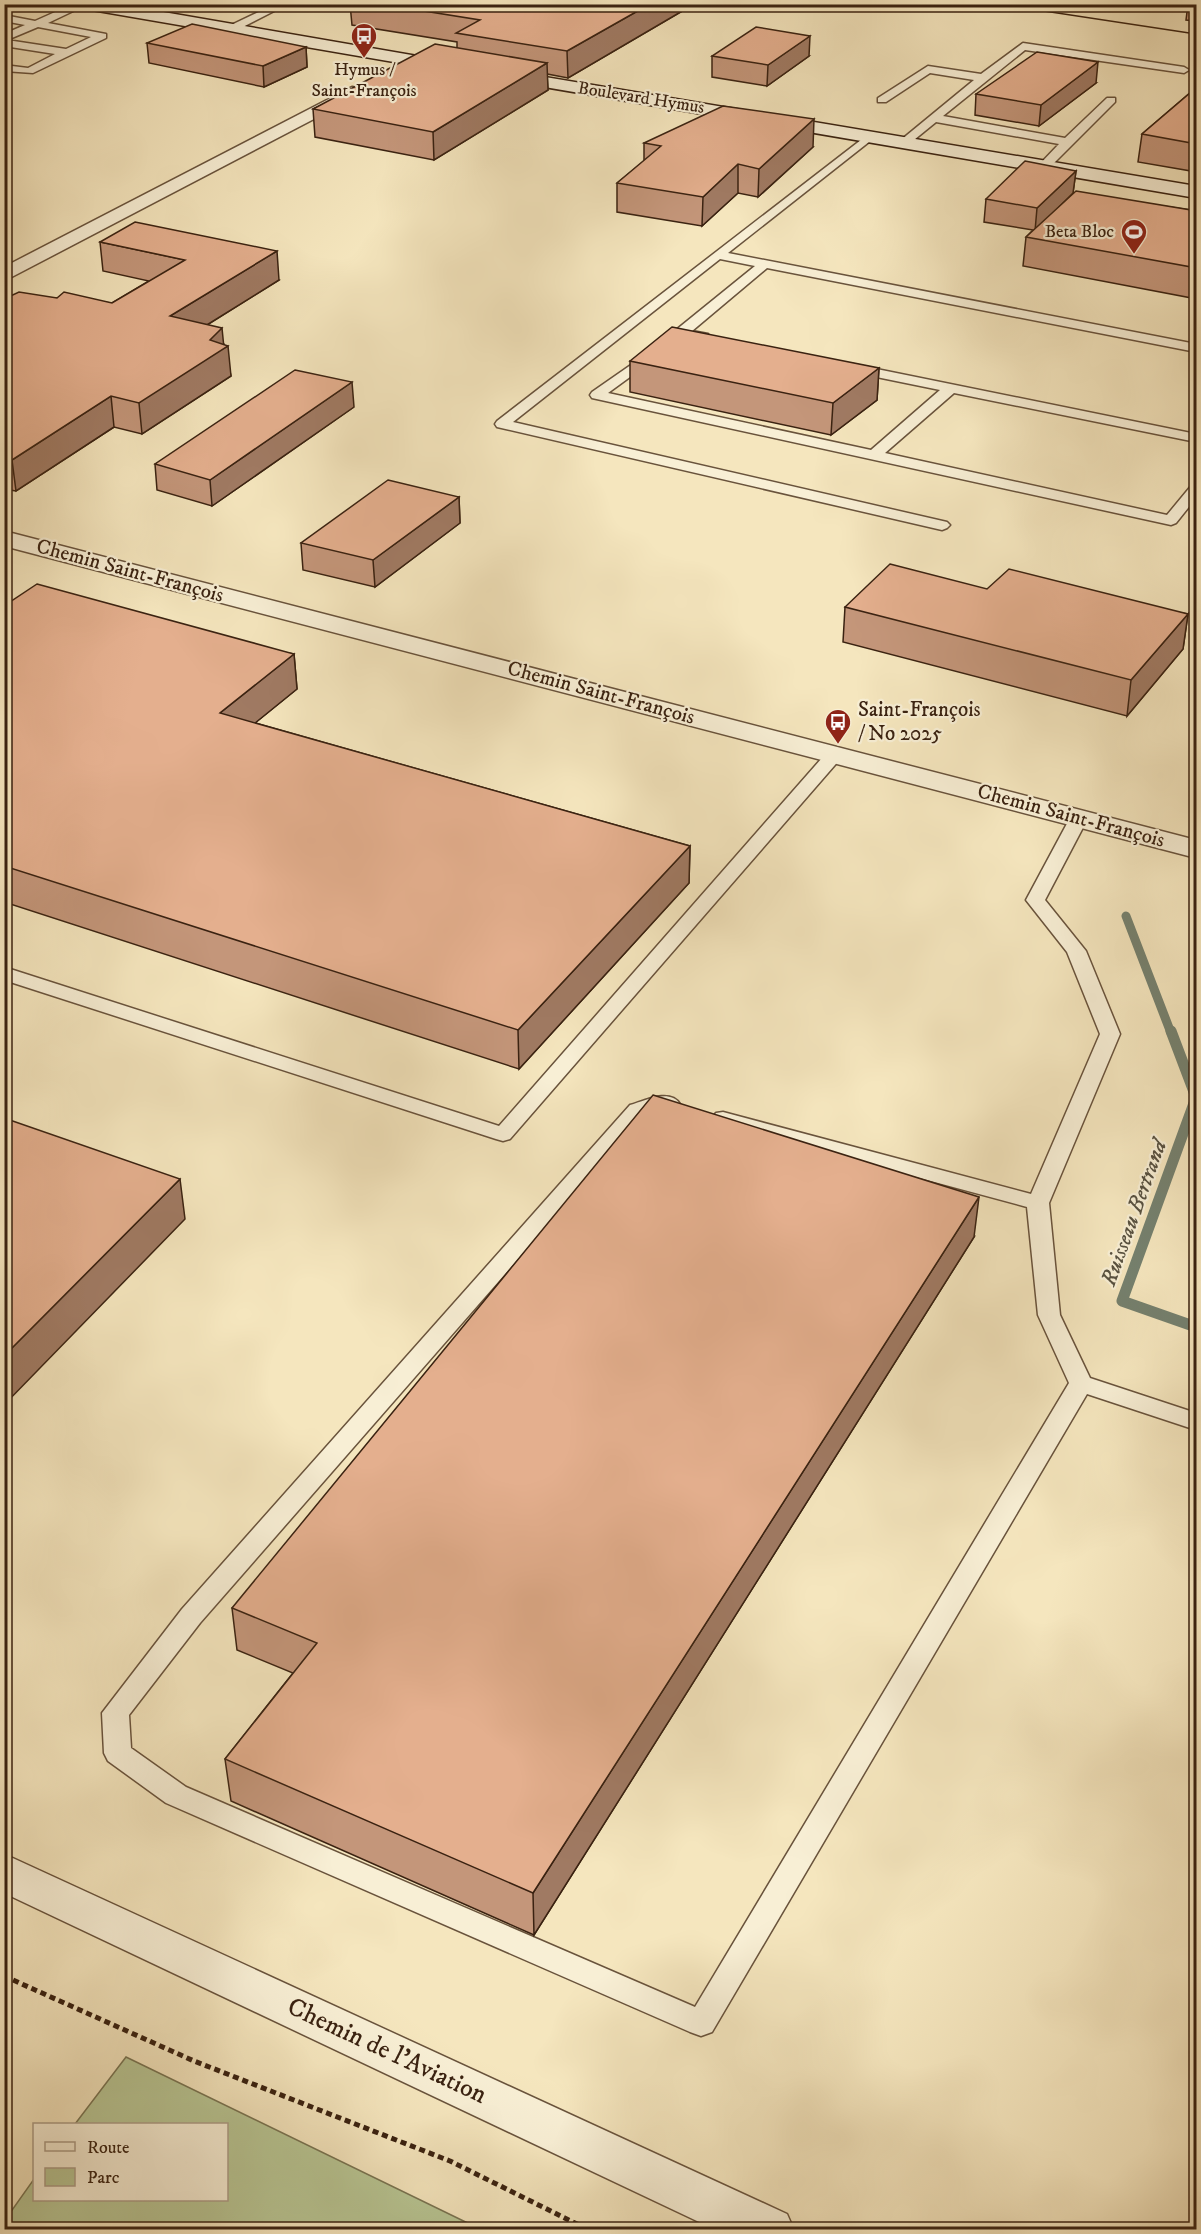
<svg xmlns="http://www.w3.org/2000/svg" width="1201" height="2234" viewBox="0 0 1201 2234" font-family="'IM FELL DW Pica',serif">
<rect width="100%" height="100%" fill="#f5e6be"/>
<filter id="stains"><feTurbulence type="fractalNoise" baseFrequency=".00333" numOctaves="4"/><feColorMatrix values="0 0 0 0 .2 0 0 0 0 .09 0 0 0 0 .02 0 0 0 .5 -.17"/></filter>
<radialGradient id="worn" r=".72"><stop offset=".6" stop-color="#630" stop-opacity="0"/><stop offset="1" stop-color="#630" stop-opacity=".3"/></radialGradient>
<path fill="#b8c694" stroke="#797452" stroke-width="1.5" d="M126 2057 480 2229H5V2220L34 2179V2200H226V2124H75Z"/>
<g fill="none" stroke-linecap="round" stroke-linejoin="round">
<path stroke="#75816f" stroke-width="9" d="M1126 916 1171 1033"/>
<path stroke="#75816f" stroke-width="11" d="M1171 1031 1196 1097
M1196 1098 1122 1301 1196 1327"/>
<g stroke="#69533c" stroke-width="3">
<path id="lane" d="M73 4H88L48 23 106 34V38L33 73 4 71V65L28 68 55 54 4 46V34L25 25 4 21V15L35 21ZM38 27 91 37 66 49 7 40Z
M258 4H279L282 7 235 31H227V27L267 8Z
M1083 4H1114L1106 10Z
M1023 43 1184 67 1189 70 1184 73 1025 50 943 116 1065 138 1107 98H1115V102L1048 169H1040L1038 166 1059 144 936 122 909 144H901V140L974 80 930 73 886 102H878V98L928 66 981 74Z
M870 133 874 134V138L728 253 1196 344V352L767 268 692 331 708 334 710 337 708 340 676 336 674 333 676 330 755 266 720 259 513 422 947 522 950 525 947 528 942 530 497 427 495 424 497 421Z
M651 351 658 355 656 358 608 393 871 450 940 390 847 371 845 368 847 365 852 364 1196 434V442L954 393 885 453 1167 515 1191 486 1196 485V498L1176 523 1171 525 592 398 590 395 592 392Z
M835 749 841 750 844 754 841 758 510 1139 503 1141 496 1139 4 980V967L499 1126 829 750Z
M1079 813 1085 814 1088 818 1045 900 1086 951 1120 1034 1049 1203 1060 1315 1090 1378 1196 1413V1430L1087 1394 712 2032 701 2036 690 2032 166 1803 108 1761 104 1753 102 1713 182 1609 630 1105C644 1101 670 1088 680 1104L677 1109H664L644 1115 200 1623 129 1715 131 1748 186 1787 695 2007 1069 1383 1038 1315 1027 1207 716 1123 712 1118 716 1113 723 1112 1031 1194 1100 1034 1067 952 1026 900 1070 818 1073 814Z"/>
</g>
<g stroke="#69533c" stroke-width="3">
<path id="street" d="M352 87 358 88 361 92 358 96 4 281V267Z
M4 531 1196 840V858L4 546Z
M4 1854 787 2214 794 2230H716L4 1893Z"/>
</g>
<g stroke="#3a2211" stroke-width="3">
<path id="secondary" d="M78 4H117L452 62 458 63 461 67 458 71 452 72 86 9Z
M503 70 1196 186V198L497 79 494 75 497 71Z"/>
</g>
<path stroke="#3a2211" stroke-width="5" stroke-dasharray="6 4" stroke-linecap="butt" d="M4 1976 194 2061 450 2161 589 2230"/>
<use href="#lane" fill="#f8efd5" fill-rule="evenodd"/>
<use href="#street" fill="#f8efd5" fill-rule="evenodd"/>
<use href="#secondary" fill="#f8efd5" fill-rule="evenodd"/>
<path stroke="#3a2211" stroke-width="1.5" d="M997 4 1196 34"/>
</g>
<path fill="#c4967a" stroke="#3a2211" stroke-width="1.5" d="M350 4H684V10L568 78 547 74 548 90 434 160 315 137 313 109 457 48V42L352 25Z
M1188 4H1197V21L1186 20Z
M147 43 306 47 307 67 264 87 149 63Z
M712 56H809L767 86 712 77Z
M1096 83 1039 126 975 115 976 94Z
M1197 87V172L1138 162 1142 134Z
M644 143 813 147 758 197 738 193 702 226 617 212V183L644 161Z
M1076 171 1073 193 1197 211V299L1023 266 1026 237 1033 230 984 222 986 199Z
M100 242 279 280 207 325 224 344 231 376 142 434 114 427 16 491 4 489V299L57 298 112 303 149 281 103 271Z
M630 361 879 368 877 400 831 435 630 392Z
M354 407 212 506 157 490 155 464Z
M459 497 460 523 375 587 303 570 301 543Z
M987 589 1188 614 1183 649 1127 716 843 642 845 607Z
M4 606 294 654 297 689 255 723 690 846 689 883 519 1069 4 902Z
M974 1237 534 1935 231 1801 225 1759 293 1673 237 1650 232 1608Z"/>
<path fill="#a07a63" stroke="#3a2211" stroke-width="1.5" d="M650 4H684V10L568 78 567 51Z
M810 36 809 56 767 86 768 65Z
M306 47 307 67 264 87 263 66Z
M1098 62 1096 83 1039 126 1041 105Z
M547 63 548 90 434 160 433 132Z
M814 119 813 147 758 197 759 169Z
M738 164V193L702 226 703 197Z
M1076 171 1073 193 1035 231 1037 208Z
M277 251 279 280 173 346 170 316Z
M222 328 224 348 228 346 231 376 142 434 139 403Z
M879 368 877 400 831 435 833 403Z
M352 382 354 407 212 506 210 480Z
M111 396 114 427 16 491 12 460Z
M459 497 460 523 375 587 373 560Z
M1188 614 1183 649 1127 716 1131 680Z
M294 654 297 689 223 749 220 713Z
M690 846 689 883 519 1069 518 1030Z
M180 1179 185 1219 4 1405V1356Z
M979 1197 974 1237 534 1935 533 1893Z"/>
<path fill="#e4af8e" stroke="#3a2211" stroke-width="1.5" d="M380 4H650L567 51 456 33 480 20Z
M192 24 306 47 263 66 147 43Z
M756 27 810 36 768 65 712 56Z
M435 44 547 63 433 132 313 109Z
M1037 52 1098 62 1041 105 976 94Z
M1197 87V144L1142 134Z
M723 106 814 119 759 169 738 164 703 197 617 183 661 146 644 143Z
M1025 161 1076 171 1037 208 986 199Z
M1076 191 1197 211V268L1026 237Z
M135 222 277 251 170 316 222 328 210 340 228 346 139 403 111 396 12 460 4 458V299L19 292 57 298 64 292 112 303 185 260 100 242Z
M672 327 879 368 833 403 630 361Z
M295 370 352 382 210 480 155 464Z
M388 480 459 497 373 560 301 543Z
M890 564 987 589 1009 569 1188 614 1131 680 845 607Z
M37 584 294 654 220 713 690 846 518 1030 4 866V606Z
M653 1095 979 1197 533 1893 225 1759 317 1643 232 1608Z
M4 1118 180 1179 4 1356Z"/>
<defs>
<g id="bus-pin" transform="scale(1.35)"><path d="M0 17L-7.5 6A9.5 9.5 0 1 1 7.5 6Z" fill="#8f2418" stroke="#f8efd5"/><path d="M-5-6H5V4H4V6H2V4H-2V6H-4V4H-5ZM-3.5-4V0h7V-4ZM-3.5 1.2v1.5H-2V1.2ZM2 1.2v1.5H3.5V1.2Z" fill="#fff"/></g>
<g id="stadium-pin" transform="scale(1.35)"><path d="M0 17L-7.5 6A9.5 9.5 0 1 1 7.5 6Z" fill="#8f2418" stroke="#f8efd5"/><path d="M0-5a6.5 5 0 1 0 0 10a6.5 5 0 1 0 0-10ZM-3.5-1.8h7v3.6h-7Z" fill="#fff"/></g>
</defs>
<g fill-rule="evenodd">
<use href="#bus-pin" x="364" y="36"/>
<use href="#stadium-pin" x="1134" y="232"/>
<use href="#bus-pin" x="838" y="722"/>
</g>
<g text-anchor="middle" dominant-baseline="central" stroke-width="4.5" stroke-linejoin="round" paint-order="stroke">
<g font-size="18" fill="#3a2211" stroke="#f8efd5">
<text x="364" y="70">Hymus /<tspan x="364" dy="21">Saint-François</tspan></text>
<text x="1114" y="232" text-anchor="end">Beta Bloc</text>
</g>
<g font-size="18" fill="#3a2211" stroke="#f8efd5">
<text transform="translate(641 98) rotate(9)">Boulevard Hymus</text>
</g>
<g font-size="21" fill="#3a2211" stroke="#f8efd5">
<text transform="translate(130 571) rotate(15)">Chemin Saint-François</text>
<text transform="translate(601 693) rotate(15)">Chemin Saint-François</text>
<text transform="translate(1071 816) rotate(15)">Chemin Saint-François</text>
</g>
<g font-size="21" fill="#3a2211" stroke="#f8efd5" text-anchor="start">
<text x="858" y="710">Saint-François<tspan x="858" dy="24">/ No 2025</tspan></text>
</g>
<g font-size="22" font-style="italic" fill="#585140" stroke="#f8efd5">
<text transform="translate(1134 1213) rotate(-70)">Ruisseau Bertrand</text>
</g>
<g font-size="26" fill="#3a2211" stroke="#f8efd5">
<text transform="translate(387 2051) rotate(25)">Chemin de l'Aviation</text>
</g>
</g>
<rect width="1201" height="2234" fill="none" stroke="#f5e6be" stroke-width="24"/>
<rect x="6" y="6" width="1189" height="2222" fill="none" stroke="#3a2211" stroke-width="3"/>
<rect x="12" y="12" width="1177" height="2210" fill="none" stroke="#3a2211" stroke-width="1.5"/>
<rect x="33" y="2123" width="195" height="78" fill="#f8efd5" stroke="#ac9d87" stroke-width="1.5"/>
<rect x="45" y="2142" width="30" height="9" fill="#f8efd5" stroke="#ac9d87" stroke-width="1.5"/>
<text x="87" y="2153" font-size="18" fill="#3a2211">Route</text>
<rect x="45" y="2168" width="30" height="18" fill="#b8c694" stroke="#ac9d87" stroke-width="1.5"/>
<text x="87" y="2183" font-size="18" fill="#3a2211">Parc</text>
<rect width="100%" height="100%" filter="url(#stains)"/>
<rect width="100%" height="100%" fill="url(#worn)"/>
</svg>
